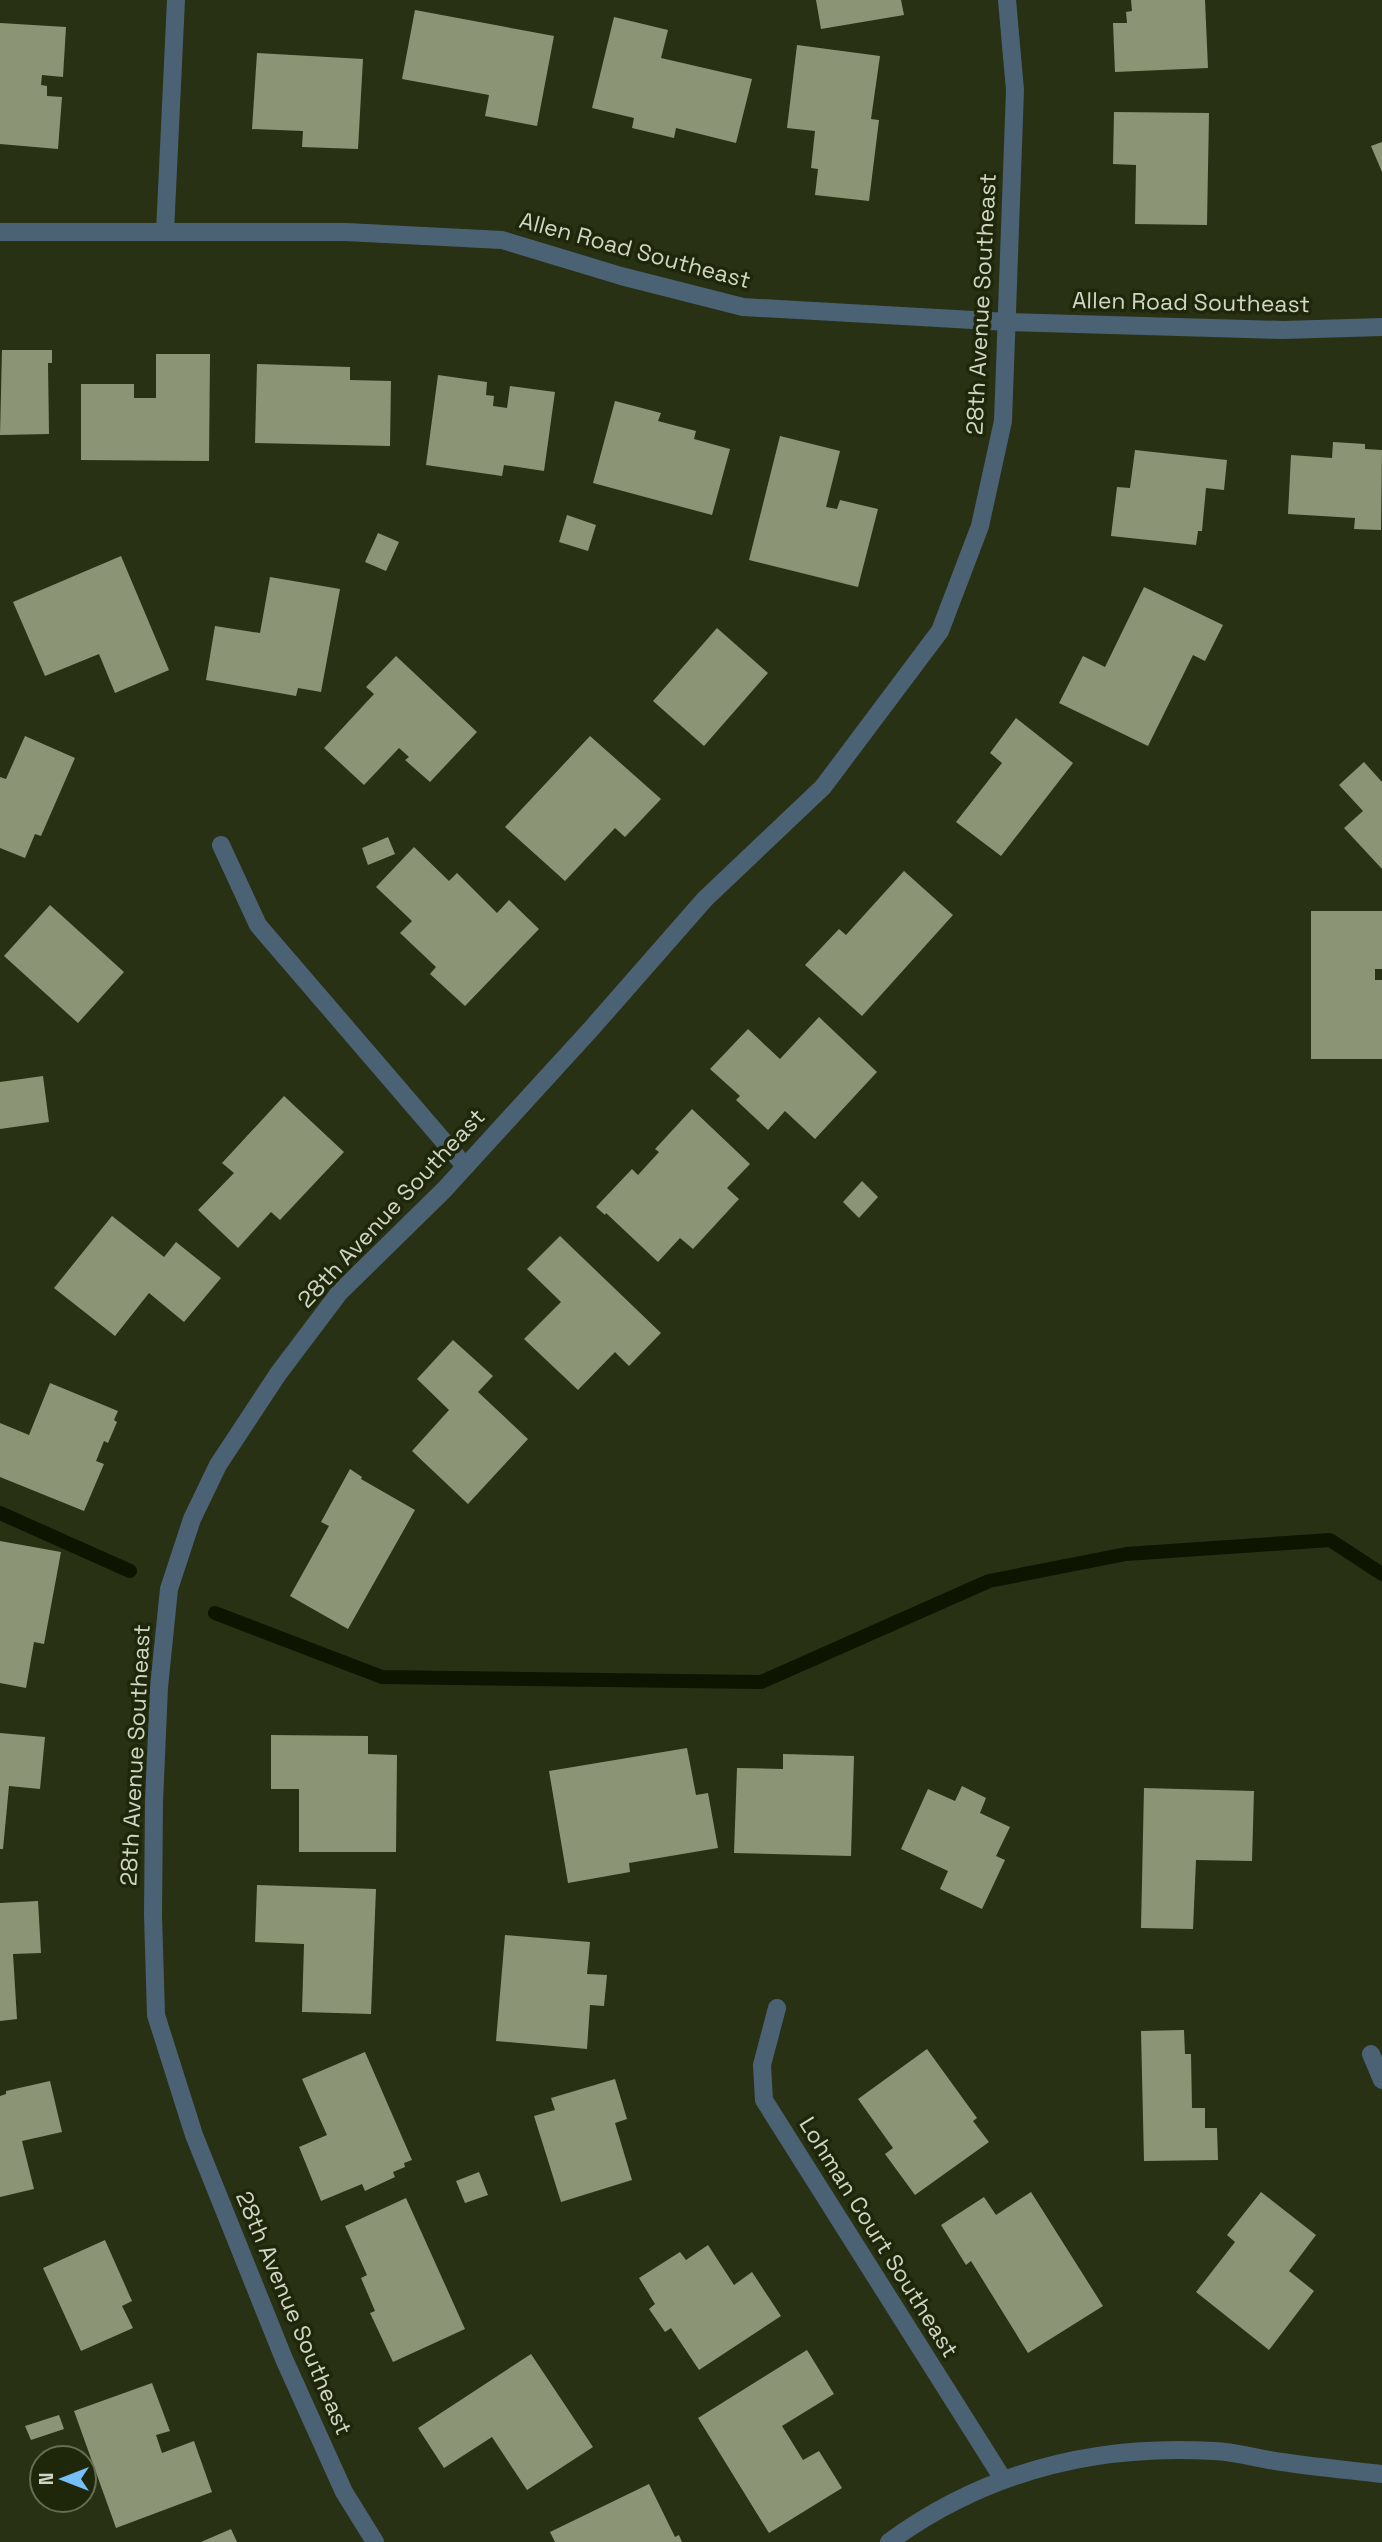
<svg xmlns="http://www.w3.org/2000/svg" width="1382" height="2542" viewBox="0 0 1382 2542" font-family="'Space Grotesk',sans-serif">
<rect width="100%" height="100%" fill="#293114"/>
<g fill="none" stroke-linecap="round" stroke-linejoin="round">
<path stroke="#0d1500" stroke-width="14" d="M0 1513 130 1571
M215 1613 382 1677 761 1682 989 1581 1126 1554 1330 1540 1382 1574"/>
</g>
<path fill="#8b9575" d="M816 0H901L904 15 821 29Z
M1131 0H1205L1208 68 1115 72 1113 23H1127L1126 12 1132 11Z
M415 10 554 36 537 126 485 116 489 95 402 79Z
M614 17 668 30 661 58 752 79 736 143 676 128 674 138 632 128 634 118 592 108Z
M0 23 66 27 63 77 42 75 41 85 47 86V96L62 97 58 149 0 144Z
M797 45 880 56 871 119 879 120 869 201 815 195 818 169 811 168 815 131 787 128Z
M257 53 363 59 358 149 302 147 303 131 252 129Z
M1114 112 1209 113 1207 225 1135 224 1136 165 1113 164Z
M1382 142V172L1371 146Z
M2 350H52V363H48L49 434 0 435Z
M156 354H210L209 461 81 460V384H134V398H156Z
M257 364 350 367V380L391 381 390 446 255 443Z
M438 375 487 382 486 395 494 396 493 406 507 408 510 386 555 392 544 471 504 465 502 476 426 465Z
M615 401 661 413 658 421 696 431 694 439 730 449 712 515 593 483Z
M780 436 840 451 826 507 837 509 840 500 878 509 858 587 749 560Z
M1333 442 1365 444V449L1382 450 1381 530 1354 529 1355 518 1288 514 1291 455 1332 458Z
M1135 450 1227 460 1224 490 1206 488 1202 531H1198L1196 545 1111 536 1117 487 1130 488Z
M567 515 596 525 588 551 559 542Z
M378 533 399 542 386 571 365 562Z
M121 556 169 670 115 693 99 654 45 676 13 602Z
M270 577 340 589 321 692 298 688 296 696 206 680 215 626 260 633Z
M1144 587 1223 625 1205 661 1193 655 1148 746 1059 703 1083 656 1105 667Z
M717 628 768 673 704 746 653 701Z
M396 656 477 732 430 782 405 760 409 757 399 748 364 785 324 748 374 694 366 687Z
M1016 718 1073 763 1001 856 956 822 1002 763 990 753Z
M25 736 75 758 41 836 35 834 25 858 0 848V777L6 779Z
M590 736 661 799 625 837 615 828 565 881 505 827Z
M1364 762 1382 782V869L1344 828 1363 811 1339 785Z
M388 837 395 854 368 865 362 848Z
M414 847 449 881 457 873 497 913 509 900 539 929 465 1006 430 974 436 967 400 933 412 921 376 887Z
M904 871 953 915 862 1016 805 965 839 929 846 935Z
M50 905 124 972 78 1023 4 956Z
M1311 911H1382V969H1375V980H1382V1059H1311Z
M819 1017 877 1072 815 1139 785 1111 768 1130 736 1100 740 1096 710 1069 748 1029 780 1059Z
M43 1076 49 1122 0 1129V1082Z
M284 1096 344 1152 280 1220 271 1212 238 1248 198 1210 234 1173 222 1163Z
M692 1109 750 1164 727 1188 739 1199 693 1249 680 1238 658 1262 606 1213 605 1215 596 1207 632 1169 638 1175 659 1152 655 1149Z
M862 1181 878 1197 859 1218 843 1202Z
M112 1216 164 1257 176 1242 221 1278 184 1322 149 1293 115 1336 54 1288Z
M560 1236 661 1333 629 1366 615 1352 578 1390 524 1339 561 1302 527 1269Z
M453 1340 493 1376 478 1392 528 1439 468 1504 412 1451 449 1410 417 1379Z
M50 1383 118 1411 114 1420 117 1422 108 1443 104 1441 96 1461 104 1464 84 1511 0 1477V1423L29 1435Z
M350 1469 362 1477 361 1479 415 1510 348 1629 290 1596 329 1526 321 1522Z
M0 1541 61 1552 44 1644 34 1642 26 1688 0 1683Z
M0 1733 45 1737 40 1789 9 1786 3 1849H0Z
M271 1735 368 1736V1754L397 1755 396 1852H299V1789H271Z
M687 1748 696 1795 708 1793 718 1848 629 1863 630 1872 568 1883 549 1771Z
M783 1754 854 1756 851 1856 734 1853 737 1768 783 1769Z
M962 1786 986 1798 980 1813 1010 1827 996 1856 1005 1860 982 1909 940 1889 948 1871 901 1849 928 1789 955 1801Z
M1144 1788 1254 1791 1252 1861 1196 1860 1193 1929 1141 1928Z
M257 1885 376 1889 371 2014 302 2012 304 1944 255 1942Z
M38 1901 41 1953 13 1954 17 2019 0 2021V1903Z
M505 1935 590 1942 587 1974 607 1975 604 2006 590 2005 587 2049 496 2041Z
M1184 2030 1185 2054H1191L1192 2108H1205V2128H1217L1218 2160 1144 2161 1141 2031Z
M927 2049 977 2118 973 2121 989 2142 915 2195 885 2154 893 2148 858 2099Z
M365 2052 412 2160 404 2163 405 2167 393 2172 395 2177 365 2191 362 2184 321 2201 299 2147 327 2135 302 2079Z
M615 2079 627 2119 615 2123 632 2180 561 2202 534 2116 555 2110 551 2098Z
M50 2081 62 2132 22 2141 34 2189 0 2197V2096L6 2094V2091Z
M479 2172 488 2195 465 2203 456 2181Z
M1031 2192 1103 2306 1028 2353 971 2261 966 2265 941 2225 984 2197 996 2215Z
M1261 2192 1316 2235 1289 2271 1314 2291 1269 2350 1196 2292 1235 2242 1227 2235Z
M406 2198 465 2329 393 2362 370 2313 375 2311 361 2278 367 2275 345 2226Z
M105 2240 132 2301 122 2306 133 2328 81 2351 43 2268Z
M708 2245 734 2285 752 2272 781 2316 699 2370 671 2328 665 2332 649 2309 655 2304 639 2278 680 2252 686 2260Z
M807 2350 834 2394 782 2426 803 2460 819 2451 842 2488 769 2533 698 2418Z
M531 2354 593 2447 527 2490 492 2437 444 2468 418 2428Z
M152 2383 170 2431 156 2435 162 2453 194 2441 212 2492 116 2528 74 2411Z
M59 2415 64 2429 31 2440 25 2426Z
M649 2484 675 2537 679 2535 682 2542H555L550 2532Z
M231 2529 237 2542H201Z"/>
<g fill="none" stroke-linecap="round" stroke-linejoin="round">
<path stroke="#4b6274" stroke-width="18" d="M0 232H346L502 240 621 276 743 307 1008 322 1283 330 1382 327
M165 232 176 0
M221 845 258 925 465 1166
M777 2008 762 2065 764 2100 1003 2479
M1371 2054 1382 2080
M375 2542 344 2492 284 2359 194 2135 156 2015 153 1915 154 1802 159 1687 169 1589 192 1519 218 1465 278 1374 339 1293 444 1190 591 1029 705 899 823 787 940 631 980 526 1003 421 1015 90 1007 0
M889 2542C986 2471 1095 2444 1214 2451 1237 2452 1259 2459 1282 2462 1315 2467 1349 2470 1382 2474"/>
</g>
<g text-anchor="middle" dominant-baseline="central" stroke-width="7" stroke-linejoin="round" paint-order="stroke">
<g font-size="23" fill="#d0d6c5" stroke="#1f270a">
<text transform="translate(635 250) rotate(15)">Allen Road Southeast</text>
<text transform="translate(1191 302) rotate(1)">Allen Road Southeast</text>
<text transform="translate(981 304) rotate(-87)">28th Avenue Southeast</text>
<text transform="translate(391 1208) rotate(-47)">28th Avenue Southeast</text>
<text transform="translate(135 1755) rotate(-87)">28th Avenue Southeast</text>
<text transform="translate(879 2237) rotate(58)">Lohman Court Southeast</text>
<text transform="translate(294 2313) rotate(67)">28th Avenue Southeast</text>
</g>
</g>
<g transform="translate(63 2479) rotate(270)"><circle r="33" fill="#1f270a" stroke="#666d55" stroke-width="2"/>
<path d="M0-5L12 26L0 18L-12 26Z" fill="#77bff7"/>
<text y="-10" font-size="19" font-weight="bold" text-anchor="middle" fill="#d0d6c5">N</text>
</g>
</svg>
